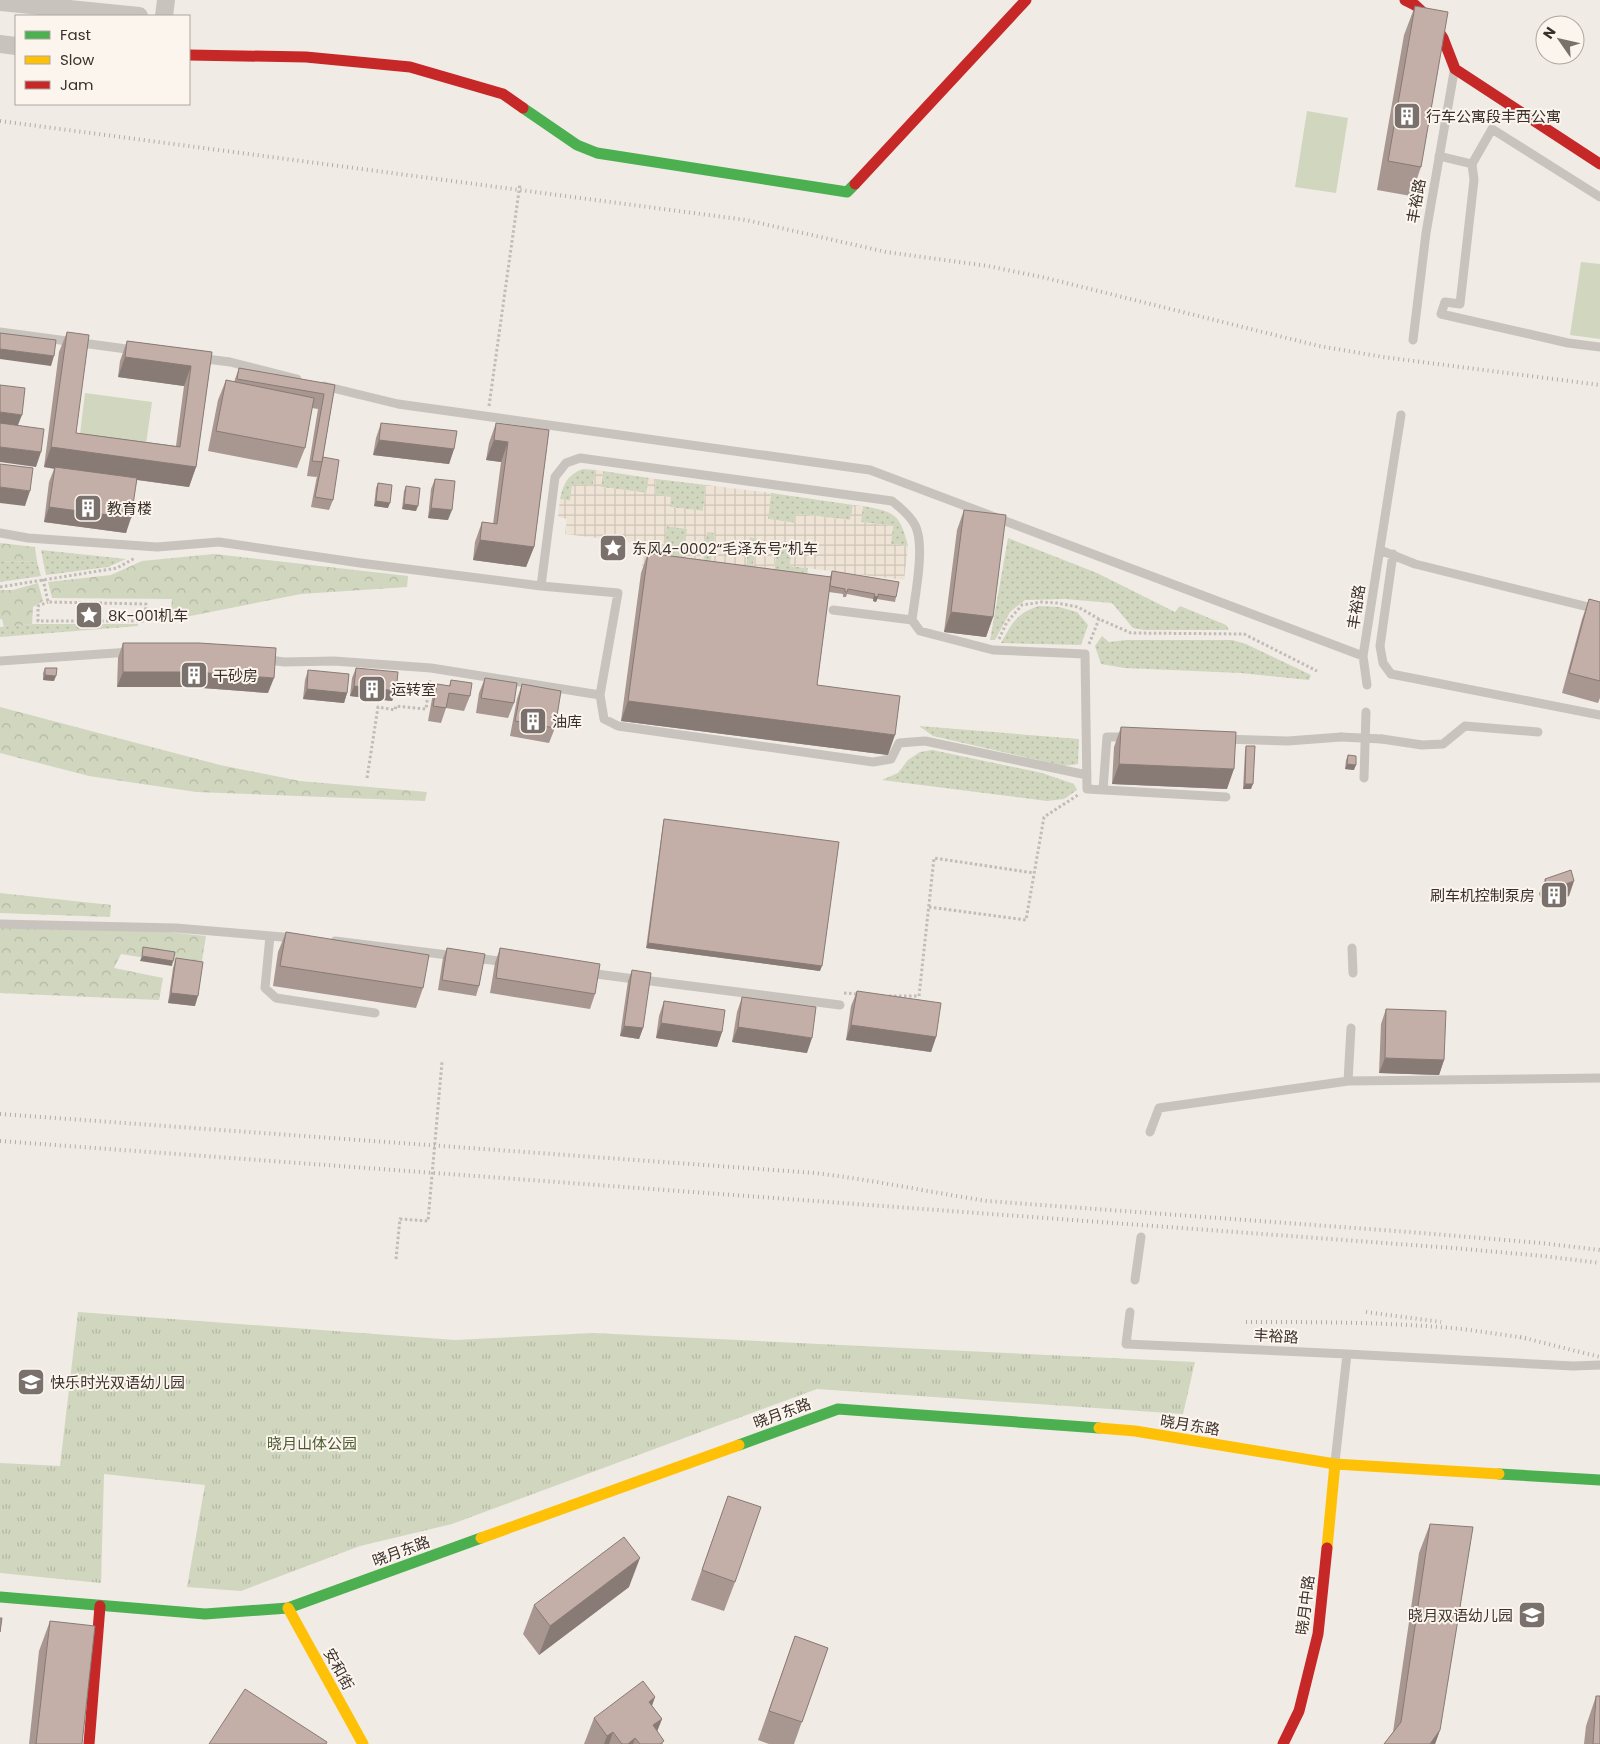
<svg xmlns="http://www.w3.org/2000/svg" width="1600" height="1744" viewBox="0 0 1600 1744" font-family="Poppins,'Noto Sans SC',sans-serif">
<defs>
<pattern id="grass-dots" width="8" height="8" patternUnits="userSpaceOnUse" patternTransform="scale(1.25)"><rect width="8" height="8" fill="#d1d6bf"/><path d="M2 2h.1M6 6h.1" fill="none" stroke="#b4b8a4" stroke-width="1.8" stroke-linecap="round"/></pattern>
<pattern id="forest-crowns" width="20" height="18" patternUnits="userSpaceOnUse" patternTransform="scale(1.25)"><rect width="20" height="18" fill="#d1d6bf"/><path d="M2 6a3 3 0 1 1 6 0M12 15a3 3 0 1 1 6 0" fill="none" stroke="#b4b8a4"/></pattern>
<pattern id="park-tufts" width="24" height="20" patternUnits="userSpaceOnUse" patternTransform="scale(1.25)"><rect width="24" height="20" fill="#d1d6bf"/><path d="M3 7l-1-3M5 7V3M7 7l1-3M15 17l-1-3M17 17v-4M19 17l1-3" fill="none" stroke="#b4b8a4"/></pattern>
<pattern id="plaza-grid" width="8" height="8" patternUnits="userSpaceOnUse" patternTransform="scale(1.25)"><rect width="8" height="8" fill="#eee3d5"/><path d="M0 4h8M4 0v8" fill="none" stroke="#cdc3b7"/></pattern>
</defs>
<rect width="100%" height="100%" fill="#f0ebe5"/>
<path fill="url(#grass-dots)" d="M583 469 595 470 593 486 570 501 560 499C563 484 568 474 583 469Z
M603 471 649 478 647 493 601 487Z
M656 479 706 485 703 511 669 507 654 494Z
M771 493 853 505 851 520 797 514 796 523 767 519Z
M863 506C894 512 900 513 908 546L890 544 893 526 860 522Z
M667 526 688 529 683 560 650 556 652 545Z
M707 531 715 533 711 562 703 561Z
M749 537 757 538 753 567 746 566Z
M1008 538 1097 573 1175 612 1180 606 1226 625 1229 630H1144L1133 628 1112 603 1065 599 1025 600 1010 612 995 640H990Z
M778 541 793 543 790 566 808 568 807 576 774 572Z
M41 550 126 559 108 567 46 575Z
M0 561 37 562 41 576 0 582Z
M1039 606 1059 607 1077 612 1088 625 1081 645 1001 643C1012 623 1017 613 1039 606Z
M32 624H138V626L0 637V627Z
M1102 636 1109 642 1126 640H1232L1246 644 1311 675 1309 680 1241 673 1125 668 1101 664 1095 646Z
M919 726 1079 739 1078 764 1064 766 933 736Z
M932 750 1042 773 1074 784 1077 790 1064 799 1047 801 882 780 898 773 908 760 920 752Z"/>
<path fill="url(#forest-crowns)" d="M0 543 35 547 37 562 0 561Z
M214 554 408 576 407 587 301 594 170 620 172 599 52 598 48 582 111 575 142 561Z
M38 583 43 601 33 607 32 624 4 627 2 619H0V590H13Z
M0 707 220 765 300 781 427 792 425 801 196 792 89 776 0 753Z
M0 893 111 905 110 917 0 913Z
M111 926 206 936 201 967 121 954 114 968 163 978 159 1000 0 993V928Z"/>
<path fill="url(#park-tufts)" d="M78 1312 455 1340 593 1333 1195 1362 1183 1414 817 1389 452 1524 360 1546 241 1591 187 1587 205 1485 104 1474 101 1583 0 1573V1463L60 1466Z"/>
<path fill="#d1d6bf" d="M1307 111 1348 118 1336 193 1295 187Z
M1581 262 1600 264V339L1570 335Z
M85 393 152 402 146 444 80 434Z"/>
<path fill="url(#plaza-grid)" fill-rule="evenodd" d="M595 470 603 471 601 487 646 493 649 478 656 479 654 494 671 497 670 507 703 511 706 485 771 493 768 519 795 523 797 514 850 520 853 505 863 506 861 522 893 526 891 544 908 546 904 580 790 566 793 543 778 541 772 583 642 566 645 544 565 534 567 519 558 517 560 499 570 501 572 484 593 486ZM667 526 687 529 683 560 650 556 652 545 664 547ZM707 532 715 533 711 562 703 560ZM750 537 757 538 753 567 746 566Z"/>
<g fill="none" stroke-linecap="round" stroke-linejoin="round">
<path stroke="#c2bbb6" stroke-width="3" stroke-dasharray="2.5 2.5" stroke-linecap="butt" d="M489 406 520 184
M43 579 48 602 146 604 145 621H38V606L48 602
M0 587 117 568 135 558
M999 639 1007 622 1022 605 1042 602 1057 603 1078 607 1099 619 1131 633 1244 634 1317 671
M1089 644 1099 619
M367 778 378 707 395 710 396 706 426 709 430 679
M929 907 1026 920 1044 817 1078 795
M844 993 858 994
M889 996H919L934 858 1034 873
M396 1259 400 1219 428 1221 442 1062"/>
<path stroke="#c9c3be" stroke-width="9" d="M1439 156 1472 164
M1600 197 1492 129 1472 164 1474 180 1460 304 1445 302 1441 314 1568 343 1600 347
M0 332 134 350
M1413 340 1426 233 1454 72
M199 358 230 362 297 379
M324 386 398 404 870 470 1363 656
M0 533 28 538 157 547 219 542 360 563 541 586 555 477 566 463 580 458 892 501C901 508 914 519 917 530 924 553 915 595 912 620L920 631 993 650 1085 654 1087 789 1226 797
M1380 550 1415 564 1600 610
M1393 554 1380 646 1383 663 1391 674 1600 715
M541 586 618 593 600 695 604 719 618 726 873 762 891 759 899 743 925 741 1087 775
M833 610 912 620
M263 659 284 662 334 661 431 668 600 695
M0 661 130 652
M1367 685 1363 656 1401 415
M1223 739 1288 741 1341 737
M1382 739 1422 745 1443 744 1465 726 1538 732
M1364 778 1366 712
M1103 790 1107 737H1128
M0 924 176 928 294 938
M270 936 265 988 276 998 375 1013
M335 941 456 956
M1352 948 1353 973
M474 958 508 962
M588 973 840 1005
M1348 1081 1600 1078
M1150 1132 1159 1108 1348 1081 1351 1028
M1135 1280 1141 1237
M1130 1312 1126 1344 1347 1354 1335 1462
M1347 1354 1573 1366 1600 1365"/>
<path stroke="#c9c3be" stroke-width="18" d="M0 2 139 16
M164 16 166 0
M0 44 16 46"/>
<path stroke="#4caf50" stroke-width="11" d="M523 108 577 145 597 153 847 192 855 184
M739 1445 838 1409 1099 1428
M1499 1474 1600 1480
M0 1597 205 1614 288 1608 481 1538"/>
<path stroke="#ffc107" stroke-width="11" d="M1099 1428 1135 1431 1335 1464 1499 1474
M481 1538 739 1445
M1327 1548 1335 1464
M288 1608 363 1744"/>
<path stroke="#c62828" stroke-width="11" d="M1405 0 1415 5 1431 20 1443 38 1455 69 1600 164
M189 55 306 57 410 67 503 94 523 108
M855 184 1026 0
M89 1744 100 1606
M1283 1744 1299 1711 1318 1634 1327 1548"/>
<path stroke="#b1aca8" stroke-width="4" stroke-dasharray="1 4" stroke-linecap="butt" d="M0 121 746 220 886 252 988 266 1046 278 1319 346 1383 357 1600 385
M0 1114 815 1173C873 1180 930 1192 987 1201L1409 1232 1541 1243 1600 1250
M0 1141 1453 1248 1543 1256 1600 1263
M1366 1312 1441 1322
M1246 1322C1318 1322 1390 1322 1462 1329 1484 1332 1505 1335 1526 1338
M1520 1337 1600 1357"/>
<path stroke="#c9c3be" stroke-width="9" d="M1341 737 1382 739"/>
</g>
<path fill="#a89690" d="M1415 6 1421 167 1411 196 1377 190 1404 35Z
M67 332 76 433 176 446 184 386 118 377 120 361 127 341 212 352 196 467 189 487 137 480 126 533 44 522 49 482 54 469 44 467 59 352Z
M239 368 335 385 323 457 333 500 329 510 311 507 317 476 316 477 307 476 318 409 312 408 305 448 297 468 208 451 218 400 226 380 234 382Z
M381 423 454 449 449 464 373 455 376 438Z
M496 423 549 430 534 547 526 567 473 560 475 542 482 522 493 524 501 462 486 460 489 443Z
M435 479 448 520 428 518 431 489Z
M378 483 388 508 374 506 376 488Z
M406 486 416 511 402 509 404 491Z
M964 510 993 617 986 637 944 632 957 530Z
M648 553 830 577 832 571 896 597 895 602 877 599 876 602 873 601V599L847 594 846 597H843V594L829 592 817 685 888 755 621 721 641 573Z
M1589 599 1600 602V698L1598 703 1562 693 1582 619Z
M123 643 268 693 189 687H117L118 658Z
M45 668 54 681 43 680V673Z
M356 668 396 691 392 701 350 696 352 678Z
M308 670 347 693 344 703 303 699 305 680Z
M485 678 514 703 508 718 476 713 479 693Z
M451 680 470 696 464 711 446 708 441 723 428 721 432 699 437 684 449 686Z
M522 684 555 728 549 743 510 736 517 699Z
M1121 727 1227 789 1112 784 1114 747Z
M1246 746 1251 789H1243L1245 751Z
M1348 755 1354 770 1345 769 1346 760Z
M664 819 820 971 646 948 663 824Z
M1545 879 1569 896 1544 905 1539 894Z
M286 932 423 988 416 1008 273 986 278 952Z
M447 948 479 986 476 996 438 990 443 958Z
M500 948 595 994 590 1009 490 993 495 963Z
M176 958 195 1006 168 1003 173 968Z
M632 970 643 1028 639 1039 620 1036 628 981Z
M857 991 936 1037 931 1052 846 1040 851 1006Z
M742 997 807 1053 732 1042 737 1012Z
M664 1001 722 1032 717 1047 656 1038 659 1016Z
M1386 1009 1444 1060 1439 1075 1379 1073 1381 1024Z
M728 1496 735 1582 724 1611 691 1600Z
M1430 1524 1440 1730 1435 1744H1384L1393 1732 1419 1553Z
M629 1587 539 1655 523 1634 534 1605Z
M50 1621 82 1744H29L39 1651Z
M795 1636 828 1648 794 1744H769L758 1740Z
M1596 1696 1600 1744H1584L1586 1726Z
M655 1697 652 1706 662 1719 657 1731 663 1744H584L594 1718Z"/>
<path fill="#887a75" d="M0 349 54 356 51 366 0 359Z
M125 357 191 366 184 386 118 377Z
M0 412 22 415 16 430 0 427Z
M379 440 454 449 449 464 373 455Z
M494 440 508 442 501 462 486 460Z
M0 447 41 452 36 467 0 462Z
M51 447 196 467 189 487 44 467Z
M0 487 30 491 25 506 0 503Z
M376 501 390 503 388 508 374 506Z
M404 504 418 506 416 511 402 509Z
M49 507 131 518 126 533 44 522Z
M431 508 452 510 448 520 428 518Z
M480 540 534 547 526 567 473 560Z
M874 596 878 597 876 602 873 601Z
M951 612 993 617 986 637 944 632Z
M123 672H195L274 678 268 693 189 687H117Z
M45 675 56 676 54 681 43 680Z
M354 686 396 691 392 701 350 696Z
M307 689 347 693 344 703 303 699Z
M628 701 895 735 888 755 621 721Z
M1119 764 1234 769 1227 789 1112 784Z
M1347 764 1356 765 1354 770 1345 769Z
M1245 784H1253L1251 789H1243Z
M1574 881 1569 896 1544 905 1549 890Z
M648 943 822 966 820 971 646 948Z
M142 956 173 961 172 966 140 961Z
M171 993 198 996 195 1006 168 1003Z
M661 1023 722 1032 717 1047 656 1038Z
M851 1025 936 1037 931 1052 846 1040Z
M624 1026 643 1028 639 1039 620 1036Z
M738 1027 812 1038 807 1053 732 1042Z
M1385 1058 1444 1060 1439 1075 1379 1073Z
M640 1558 629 1587 539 1655 550 1626Z
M655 1697 644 1726 649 1702Z
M662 1719 652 1744 653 1725Z
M1440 1730 1435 1744H1430Z
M613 1732 609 1744H604L607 1736Z
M635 1738 633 1744H628Z"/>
<path fill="#c3afa7" stroke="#887a75" d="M1415 6 1448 12 1421 167 1388 161Z
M67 332 89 335 76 433 180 447 191 366 125 357 127 341 212 352 196 467 51 447Z
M0 333 56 340 54 356 0 349Z
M239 368 335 385 322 462 312 461 324 394 237 379Z
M226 380 314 398 305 448 216 431Z
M0 385 25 388 22 415 0 412Z
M0 423 44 429 41 452 0 447Z
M381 423 457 431 454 449 379 440Z
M496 423 549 430 534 547 480 540 482 522 497 524 508 442 494 440Z
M323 457 339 460 333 500 315 497Z
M0 464 33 468 30 491 0 487Z
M55 467 137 478 131 518 49 507Z
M435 479 455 481 452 510 431 508Z
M378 483 392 485 390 503 376 501Z
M406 486 420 488 418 506 404 504Z
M964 510 1006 515 993 617 951 612Z
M648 553 831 577 817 685 900 696 895 735 628 701Z
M832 571 899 582 896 597 878 594V597L874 596 875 594 848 589 847 592H845V589L830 586Z
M1589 599 1600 602V681L1569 673Z
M123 643H199L276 648 274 678 195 672H123Z
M45 668H57L56 676 45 675Z
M356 668 398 672 396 691 354 686Z
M308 670 349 674 347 693 307 689Z
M485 678 517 683 514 703 481 698Z
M451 680 472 683 470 696 449 693 446 708 433 706 437 684 450 686Z
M522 684 561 691 555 728 515 721Z
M1121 727 1236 732 1234 769 1119 764Z
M1246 746H1255L1253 784H1245Z
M1348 755 1356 756V765L1347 764Z
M664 819 839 842 822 966 648 943Z
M1571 870 1574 881 1549 890 1545 879Z
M286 932 429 955 423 988 280 966Z
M143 947 175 952 173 961 142 956Z
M447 948 485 954 479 986 442 980Z
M500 948 600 964 595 994 496 978Z
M176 958 203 962 198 996 171 993Z
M632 970 651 973 643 1028 624 1026Z
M857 991 941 1003 936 1037 851 1025Z
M742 997 816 1007 812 1038 738 1027Z
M664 1001 725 1010 722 1032 661 1023Z
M1386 1009 1446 1011 1444 1060 1385 1058Z
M728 1496 761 1507 735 1582 702 1570Z
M1430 1524 1473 1527 1440 1730 1430 1744H1384L1401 1722Z
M624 1537 640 1558 550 1626 534 1605Z
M0 1618H2L0 1632Z
M50 1621 95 1626 82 1744H36Z
M795 1636 828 1648 802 1722 769 1711Z
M643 1681 655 1697 649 1702 662 1719 653 1725 664 1741 660 1744H640L635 1738 628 1744H622L613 1732 607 1736 594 1718Z
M245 1689 327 1742 326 1744H209Z
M1596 1696H1600V1744H1593Z"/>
<defs>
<g id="building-square" transform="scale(1.4375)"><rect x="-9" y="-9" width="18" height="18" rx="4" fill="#7a716c" stroke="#fbf5ee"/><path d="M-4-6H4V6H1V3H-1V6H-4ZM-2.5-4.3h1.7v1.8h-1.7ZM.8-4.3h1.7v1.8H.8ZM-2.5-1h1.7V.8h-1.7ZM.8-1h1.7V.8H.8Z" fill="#fff"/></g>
<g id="sight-square" transform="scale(1.4375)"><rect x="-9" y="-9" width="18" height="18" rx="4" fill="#7a716c" stroke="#fbf5ee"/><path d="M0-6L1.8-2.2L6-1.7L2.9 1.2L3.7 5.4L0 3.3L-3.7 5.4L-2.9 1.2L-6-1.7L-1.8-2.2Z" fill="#fff"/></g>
<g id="school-square" transform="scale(1.4375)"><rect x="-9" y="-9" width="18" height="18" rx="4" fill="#7a716c" stroke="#fbf5ee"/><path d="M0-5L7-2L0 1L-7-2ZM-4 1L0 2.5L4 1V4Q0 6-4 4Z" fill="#fff"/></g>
</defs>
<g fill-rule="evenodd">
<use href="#building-square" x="1407" y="116"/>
<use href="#building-square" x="88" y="508"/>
<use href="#sight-square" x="613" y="548"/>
<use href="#sight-square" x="89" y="615"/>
<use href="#building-square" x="194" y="675"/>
<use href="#building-square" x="372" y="689"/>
<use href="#building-square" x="533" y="721"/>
<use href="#building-square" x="1554" y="895"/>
<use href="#school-square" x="31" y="1382"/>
<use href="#school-square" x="1532" y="1615"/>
</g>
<g text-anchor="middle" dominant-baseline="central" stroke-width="4" stroke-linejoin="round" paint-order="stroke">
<g font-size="15" fill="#3b302b" stroke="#fbf5ee" text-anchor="start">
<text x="1426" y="116">行车公寓段丰西公寓</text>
<text x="107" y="508">教育楼</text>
<text x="632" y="548">东风4-0002“毛泽东号”机车</text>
<text x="108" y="615">8K-001机车</text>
<text x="213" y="675">干砂房</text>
<text x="391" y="689">运转室</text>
<text x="552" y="721">油库</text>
<text x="1535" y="895" text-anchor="end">刷车机控制泵房</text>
<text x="50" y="1382">快乐时光双语幼儿园</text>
<text x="1513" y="1615" text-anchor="end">晓月双语幼儿园</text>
</g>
<g font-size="15" fill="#3b302b" stroke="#fbf5ee">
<text transform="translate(1416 201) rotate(-80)">丰裕路</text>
<text transform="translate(1356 607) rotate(-81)">丰裕路</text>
<text transform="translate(1276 1336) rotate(3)">丰裕路</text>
<text transform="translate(782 1413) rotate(-20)">晓月东路</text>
<text transform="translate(1190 1425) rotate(9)">晓月东路</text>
<text transform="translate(401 1551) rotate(-20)">晓月东路</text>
<text transform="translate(1305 1605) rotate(-83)">晓月中路</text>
<text transform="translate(339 1669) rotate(61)">安和街</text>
</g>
<g font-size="15" fill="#4a5a2e" stroke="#fbf5ee">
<text x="312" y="1443">晓月山体公园</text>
</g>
</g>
<rect x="15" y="15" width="175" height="90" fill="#fbf5ee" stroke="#aea6a0"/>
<rect x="25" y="31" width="25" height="8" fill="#4caf50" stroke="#aea6a0"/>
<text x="60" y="40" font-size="15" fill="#3b302b">Fast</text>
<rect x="25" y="56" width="25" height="8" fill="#ffc107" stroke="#aea6a0"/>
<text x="60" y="65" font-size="15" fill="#3b302b">Slow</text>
<rect x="25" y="81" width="25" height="8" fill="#c62828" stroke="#aea6a0"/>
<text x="60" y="90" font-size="15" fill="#3b302b">Jam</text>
<g transform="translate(1560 40) rotate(304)"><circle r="24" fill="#fbf5ee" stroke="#aea6a0"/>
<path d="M0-4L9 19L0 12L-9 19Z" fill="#7a716c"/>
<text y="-8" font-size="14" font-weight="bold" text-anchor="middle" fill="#3b302b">N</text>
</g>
</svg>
